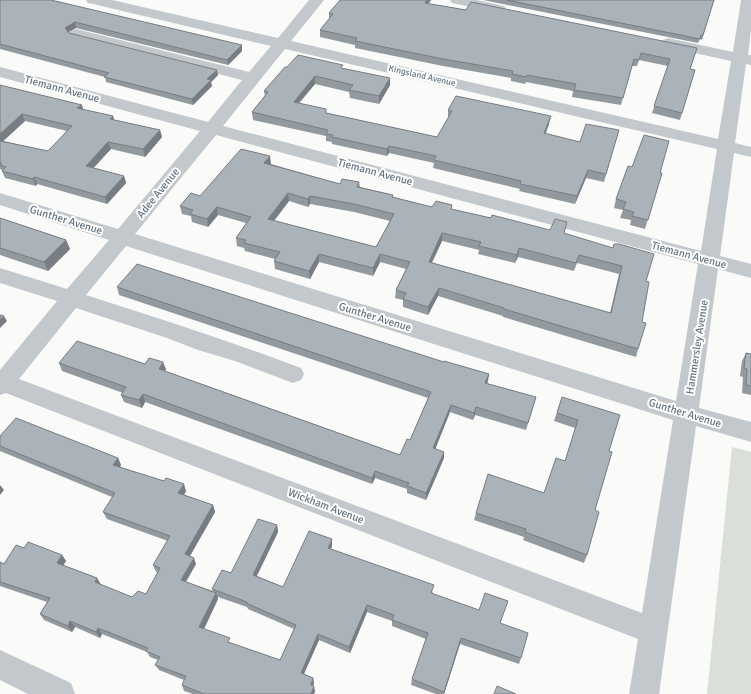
<svg xmlns="http://www.w3.org/2000/svg" width="751" height="694" viewBox="0 0 751 694" font-family="Signika,sans-serif">
<rect width="100%" height="100%" fill="#fafaf8"/>
<path fill="#dadfd7" d="M732 447 751 452V694H707Z"/>
<g fill="none" stroke-linecap="round" stroke-linejoin="round">
<path fill="#c3c8cc" fill-rule="evenodd" d="M86 0H112L278 38 309 0H324L291 41 718 139 731 61 663 46 660 43 663 40 668 38 733 52 741 0H751V30L748 55H751V65L746 64 735 143 751 147V157L734 153 720 256 751 264V278L718 269 699 408 751 422V442L696 426 659 694H629L638 639 6 393 0 395V370L57 301 0 283V268L67 289 109 240 0 205V193L118 229 200 131 0 77V67L208 122 242 80 71 37 68 34 71 31 76 29 249 72 271 46 93 4 88 3ZM285 49 717 149 701 251 223 126ZM216 135 698 264 676 401 135 234ZM126 246 673 420 642 613 19 379 76 308 167 338 198 350 235 361 293 383 301 380 304 374 301 368C230 341 158 318 86 295Z
M450 0H477L504 6 506 9 504 12 499 13 452 3Z
M0 650 71 683 75 694H28L0 680Z"/>
</g>
<path fill="#929a9f" fill-rule="evenodd" d="M0 0 242 45V51L228 65 76 28 68 32 69 33 218 75 211 82 212 86 193 105 106 82 105 77 0 49Z
M431 0 428 4 466 10 697 48 690 69 695 70 680 120 652 113 668 66 639 60 637 66H632L621 105 572 97 573 91 526 82 525 84 511 81V78L443 66 355 48V45L320 37V30L329 19V13Z
M483 0H714L702 40 700 39 698 43Z
M287 67 343 68 390 85 379 104 350 98 349 92 315 84 299 103 327 113 437 137 448 118V110L549 124 545 134 580 142 619 130 604 182 586 178 575 204 519 191 520 189 433 168 434 163 389 153 387 156 332 144V142L326 141V136L253 120 252 112 265 96 264 91Z
M0 85 83 110 113 116 114 120 160 130 162 137 145 157 111 149 93 168 124 176 126 183 107 204 37 184 36 186 5 178 2 171V170L0 169ZM25 121 67 131 48 151 3 141Z
M271 164 340 184 359 182 360 187 393 195V197L432 207 452 209 491 218 564 234 613 248 646 281 638 349 636 357 503 317V316L438 296 428 315 403 307V300L395 298 396 290 406 269 380 262 373 276 319 262 310 279 275 269 274 261 275 259 245 251 244 248 237 246 236 238 246 223 218 215 208 227 192 222 191 216 182 214 180 206ZM289 201 308 207 310 204 354 212 390 221 376 247 274 221ZM442 241 479 250 478 254 515 263 518 257 574 271 577 263 619 274 610 313 432 263Z
M632 167 662 173 645 229 630 225 631 220 620 218 623 210 614 208 616 199Z
M0 218 66 240 70 249 48 271 0 255Z
M117 287 444 362 489 374 487 383 534 404 526 430 475 415 473 420 450 412 435 448 444 458 426 500 407 493V489L375 478 372 484 145 402 142 408 124 402 121 395 123 393 62 371 59 363 145 364 166 369 165 371 400 455 410 440 428 398 119 295Z
M746 353 751 354V395L742 393 743 377 740 376 742 361Z
M562 397 609 451 595 510 587 555 584 563 523 540 524 537 474 520 476 513 544 493 565 461 575 428 554 421Z
M0 436 118 458 121 465 120 467 186 491 184 495 213 505 215 512 190 556 196 564 186 582 213 591 212 589 231 573 277 525 278 532 257 576 283 587 332 546 331 549 433 592 432 594 500 623 521 658 519 664 460 644 444 694H436L411 685 412 679 426 639 392 626V621L367 612 350 653 319 640 304 674 313 678 314 683 313 686 315 691 314 694H193L184 691 182 685 184 680 159 670 155 665 158 660 150 657 147 652 102 634 100 638 75 627 72 632 44 620 40 614 47 602 0 586V562L4 564 24 548 62 555 66 561 63 565 97 578 101 585 132 597 146 594 158 572H156L153 565 168 541 107 519 103 512 112 497 0 451ZM218 597 247 607 248 609 294 629 280 660 231 643 204 629 218 599Z"/>
<path fill="#777d82" d="M427 0H431L424 10 425 3Z
M75 22 76 28 67 33 65 28Z
M242 45V51L228 65 227 60Z
M217 70 218 75 211 82 212 86 193 105 192 99 207 79Z
M315 76V84L294 109V102Z
M390 78V85L379 104V96Z
M82 105 84 112 77 108Z
M22 114 25 121 0 144V134Z
M113 116 115 123 110 119Z
M551 116 549 124 543 141 544 133Z
M160 130 162 137 145 157 143 149Z
M108 142 111 149 88 174 86 166Z
M389 146V153L387 156V149Z
M270 156 271 164 265 171 264 163Z
M588 170 586 178 575 204 577 196Z
M124 176 126 183 107 204 105 197Z
M34 177 37 184 36 186 33 179Z
M288 193 289 201 269 227 268 219Z
M310 196V204L308 207V199Z
M217 207 218 215 208 227 207 219Z
M442 233V241L428 270 429 262Z
M66 240 70 249 48 271 44 262Z
M519 248 518 257 515 263 517 255Z
M319 254V262L310 279 309 271Z
M380 254V262L373 276V268Z
M439 288 438 296 428 315V307Z
M4 316 7 321 0 328V320Z
M163 362 166 369 161 376 159 369Z
M489 374 488 381 484 390 485 383Z
M143 394 145 402 142 408 139 400Z
M451 405 450 412 433 455V448Z
M476 407 475 415 473 420 474 413Z
M444 452V458L426 500V493Z
M118 458 121 465 117 472 113 465Z
M375 471V478L372 484V478Z
M184 484 186 491 181 500 178 493Z
M0 485 4 490 0 495Z
M213 505 215 512 187 561 185 554Z
M277 525 278 532 254 581 253 575Z
M332 539V546L328 555V548Z
M62 555 66 561 61 569 57 563Z
M194 558 196 564 183 586 181 580Z
M97 578 101 585 95 582Z
M216 593 218 599 202 633 199 627Z
M367 605V612L350 653 349 647Z
M70 621 75 627 72 632 68 626Z
M98 628 102 634 100 638 96 632Z
M318 634 319 640 302 678 301 673Z
M461 638 460 644 444 694V692Z
M313 678 314 683 312 690 311 685Z
M314 686 315 691 314 694H311Z"/>
<path fill="#aab3b9" stroke="#777d82" fill-rule="evenodd" d="M0 0H51L242 45 227 60 75 22 65 28 69 33 217 70 207 79 211 80 192 99 104 77 109 73 0 44Z
M340 0H427L425 3 466 10 471 2 697 48 690 69 695 70 682 113 654 106 670 59 641 53 639 60 634 59 623 98 574 90 576 84 527 75 526 77 512 74 513 71 443 59 355 41 357 38 320 30 333 14 329 13Z
M507 0H714L703 35H701L700 39Z
M298 55 343 65 341 68 390 78 379 96 349 90 353 85 315 76 294 102 326 109V113L437 137 452 111 448 110 456 96 551 116 544 133 580 142 586 124 619 130 606 174 588 170 577 196 520 184 521 181 434 160 436 156 389 146 387 149 332 137 333 135 326 134 328 130 252 112 268 92 264 91 285 67H287Z
M0 85 82 105 77 108 113 116 110 119 160 130 143 149 108 142 86 166 124 176 105 197 34 177 33 179 2 171 6 167 0 165 2 163H0V141L48 151 72 126 22 114 0 134Z
M644 135 669 141 660 173H662L648 220 632 216 634 212 623 209 626 202 616 199 628 166 632 167Z
M241 149 270 156 264 163 340 184 342 179 359 182 357 187 393 195 392 197 432 207 436 201 452 205 451 209 491 218 492 215 550 230 555 219 567 222 564 233 613 248 614 244H619L654 254 646 281 649 282 642 322 646 323 638 349 504 309V308L439 288 428 307 403 299 406 293 396 290 410 262 380 254 373 268 319 254 309 271 274 261 280 252 244 243 246 240 236 238 251 217 217 207 207 219 190 214 193 210 180 206 191 193 200 196ZM288 193 308 199 310 196 354 204 394 214 376 247 268 219ZM442 233 481 242 479 246 517 255 519 248 576 263 579 255 622 266 611 313 429 262Z
M0 218 66 240 44 262 0 248Z
M137 264 444 362V361L489 374 485 383 536 397 528 423 476 407 474 413 451 405 433 448 444 452 426 493 407 486 409 483 375 471 372 478 143 394 139 400 121 395 126 387 59 363 77 341 145 364 149 358 163 362 159 369 400 455 407 439 410 440 431 392 117 287Z
M0 315 4 316 0 320Z
M746 353 751 354V386L746 385 747 369 744 368Z
M562 397 620 415 609 451 612 452 595 510 599 512 587 555 525 532 526 529 476 513 488 474 544 493 556 458 565 461 578 420 557 413Z
M16 418 118 458 113 465 164 481 166 478 184 484 178 493 213 505 185 554 194 558 181 580 216 593 199 627 230 638 228 642 280 660 296 625 246 603 247 602 212 589 222 570 231 573 258 519 277 525 253 575 283 587 309 531 332 539 328 548 434 585 431 593 479 610 485 593 508 601 500 623 528 633 521 658 461 638 444 692 412 679 428 633 392 620 394 615 367 605 349 647 318 634 301 673 313 678 311 685 314 686 311 694H204L182 685 186 676 155 665 160 657 146 651 148 648 98 628 96 632 70 621 68 626 40 614 50 598 0 582V562L4 564 16 545 24 548 28 542 62 555 57 563 97 578 95 582 132 597 138 591 146 594 160 568 153 565 170 536 103 512 115 493 0 446V436Z
M497 686 516 694H494Z"/>
<g text-anchor="middle" dominant-baseline="central" stroke-width="4" stroke-linejoin="round" paint-order="stroke">
<g font-size="9" fill="#657683" stroke="#fff">
<text transform="translate(422 76) rotate(13)">Kingsland Avenue</text>
</g>
<g font-size="11" fill="#657683" stroke="#fff">
<text transform="translate(62 89) rotate(15)">Tiemann Avenue</text>
<text transform="translate(375 172) rotate(15)">Tiemann Avenue</text>
<text transform="translate(158 193) rotate(-51)">Adee Avenue</text>
<text transform="translate(66 220) rotate(17)">Gunther Avenue</text>
<text transform="translate(689 255) rotate(15)">Tiemann Avenue</text>
<text transform="translate(375 317) rotate(17)">Gunther Avenue</text>
<text transform="translate(697 347) rotate(-81)">Hammersley Avenue</text>
<text transform="translate(685 413) rotate(17)">Gunther Avenue</text>
<text transform="translate(326 506) rotate(21)">Wickham Avenue</text>
</g>
</g>
</svg>
